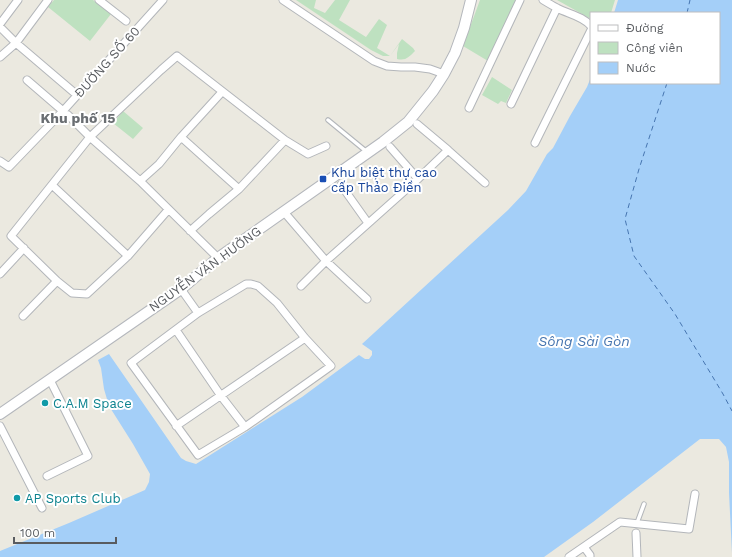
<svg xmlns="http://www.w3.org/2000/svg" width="732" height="557" viewBox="0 0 732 557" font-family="'Work Sans',sans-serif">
<rect width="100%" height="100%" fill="#ebe9e0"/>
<path fill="#bee1c0" d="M54 0H93L111 14 90 41 48 7Z
M296 0H316L314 8 325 13 335 0H350L339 20 366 37 379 19 387 25 377 48 390 56 402 39 413 48 415 51C409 57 406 61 397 59V53L399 44 390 56H383L371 50Z
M480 0H516L488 61 463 46Z
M557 0H615L611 13H591V19Z
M492 77 512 90 506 103 501 101 498 104 482 95Z
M123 111 143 128 133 139 113 123Z"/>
<path fill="#a4cff8" d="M618 0H732V553L729 493V462L726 447 719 439H700L593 522 544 557H0V551L69 523 145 490 149 482 150 474 133 444 109 406 104 389 101 368 98 360 109 354 181 458 186 461 196 464 302 397 359 355 365 359H369L372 355V351L362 344 508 210 526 191 547 154 553 148 570 116 587 87 591 77V83H719V13H614Z"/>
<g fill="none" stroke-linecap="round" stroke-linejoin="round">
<path stroke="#4675b0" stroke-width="1" stroke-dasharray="5 4" stroke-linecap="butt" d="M687 13 690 0
M667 83 639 169 625 219 634 256 675 314 723 394 732 411"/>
<g stroke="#b3b6ba" stroke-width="5.5">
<path id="service" d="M328 120 367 152
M637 523 644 504"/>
</g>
<g stroke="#b3b6ba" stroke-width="9">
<path id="minor" d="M99 0 126 21
M283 0 374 61 387 66 401 67H415L430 69 444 74
M543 0C548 3 553 6 557 8 568 14 583 16 591 26
M0 24 18 0
M0 27 16 43 77 95
M0 57 16 43 48 0
M27 80 63 111
M511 104 557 8
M469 108 520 0
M68 115 90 137 140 181 218 258
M417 124 448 150 485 183
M181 137 222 92
M535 143 591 30
M390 147 418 179
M0 161 9 167 63 111 163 0
M140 181 159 164 181 137 239 189
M52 185 128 256
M341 185 368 223
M168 210 128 256 87 294 72 293 57 281 11 236 90 137 161 70 177 56 285 140 308 154 326 146
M284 212 326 261 418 179 448 150
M190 231 209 214 239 189 285 140
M0 274 24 248
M246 284H251L258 286 277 303 305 338 331 366 245 427 198 455 131 363 198 313Z
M301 286 326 261 367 299
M181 289 198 313
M23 316 57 281
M176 330 221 396 245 427
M0 426 42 508
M176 426 305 338
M47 476 88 456 50 380
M636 533 637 557
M584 547 590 555V557
M569 557 620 522 689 529 695 494"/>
</g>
<g stroke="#b4b7bc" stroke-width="12">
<path id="secondary" d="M0 414 181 289 218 258 383 142 408 122 433 91 444 74 455 53 464 28 471 0"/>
</g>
<use href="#service" stroke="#fff" stroke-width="3.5"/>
<use href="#minor" stroke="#fff" stroke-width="7"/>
<use href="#secondary" stroke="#fff" stroke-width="10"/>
</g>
<rect fill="#1a4fb4" stroke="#fff" stroke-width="1.5" x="319" y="175" width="8" height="8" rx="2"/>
<g fill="#0f9aa8" stroke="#fff" stroke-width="1.5">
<circle cx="45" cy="403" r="4"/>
<circle cx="17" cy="498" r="4"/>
</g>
<g text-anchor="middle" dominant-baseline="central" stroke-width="4" stroke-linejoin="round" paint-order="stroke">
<g font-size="13" fill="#595c60" stroke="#fff">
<text transform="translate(107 62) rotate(-48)">ĐƯỜNG SỐ 60</text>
<text transform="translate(205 269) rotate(-36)">NGUYỄN VĂN HƯỞNG</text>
</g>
<g font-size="13" fill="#164399" stroke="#fff" text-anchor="start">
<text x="331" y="172">Khu biệt thự cao<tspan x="331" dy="15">cấp Thảo Điền</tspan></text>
</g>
<g font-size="13" fill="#0d838f" stroke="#fff" text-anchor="start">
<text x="53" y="403">C.A.M Space</text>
<text x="25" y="498">AP Sports Club</text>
</g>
<g font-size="14" font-weight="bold" fill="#6a6e72" stroke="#fff">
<text x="78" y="118">Khu phố 15</text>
</g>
<g font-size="14" font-style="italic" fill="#4675b0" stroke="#fff">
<text x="584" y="341">Sông Sài Gòn</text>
</g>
</g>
<rect x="590" y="12" width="130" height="72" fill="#ffffff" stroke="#bdbebf"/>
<rect x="598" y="25" width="20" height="6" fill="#ffffff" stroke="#bdbebf"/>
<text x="626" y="32" font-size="12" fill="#595c60">Đường</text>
<rect x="598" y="42" width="20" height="12" fill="#bee1c0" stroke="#bdbebf"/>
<text x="626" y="52" font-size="12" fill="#595c60">Công viên</text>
<rect x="598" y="62" width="20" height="12" fill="#a4cff8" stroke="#bdbebf"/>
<text x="626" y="72" font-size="12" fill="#595c60">Nước</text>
<path d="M14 537v6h102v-6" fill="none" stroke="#595c60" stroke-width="2"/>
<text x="20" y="537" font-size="12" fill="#595c60" stroke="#ffffff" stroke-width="3" paint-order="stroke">100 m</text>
</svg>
